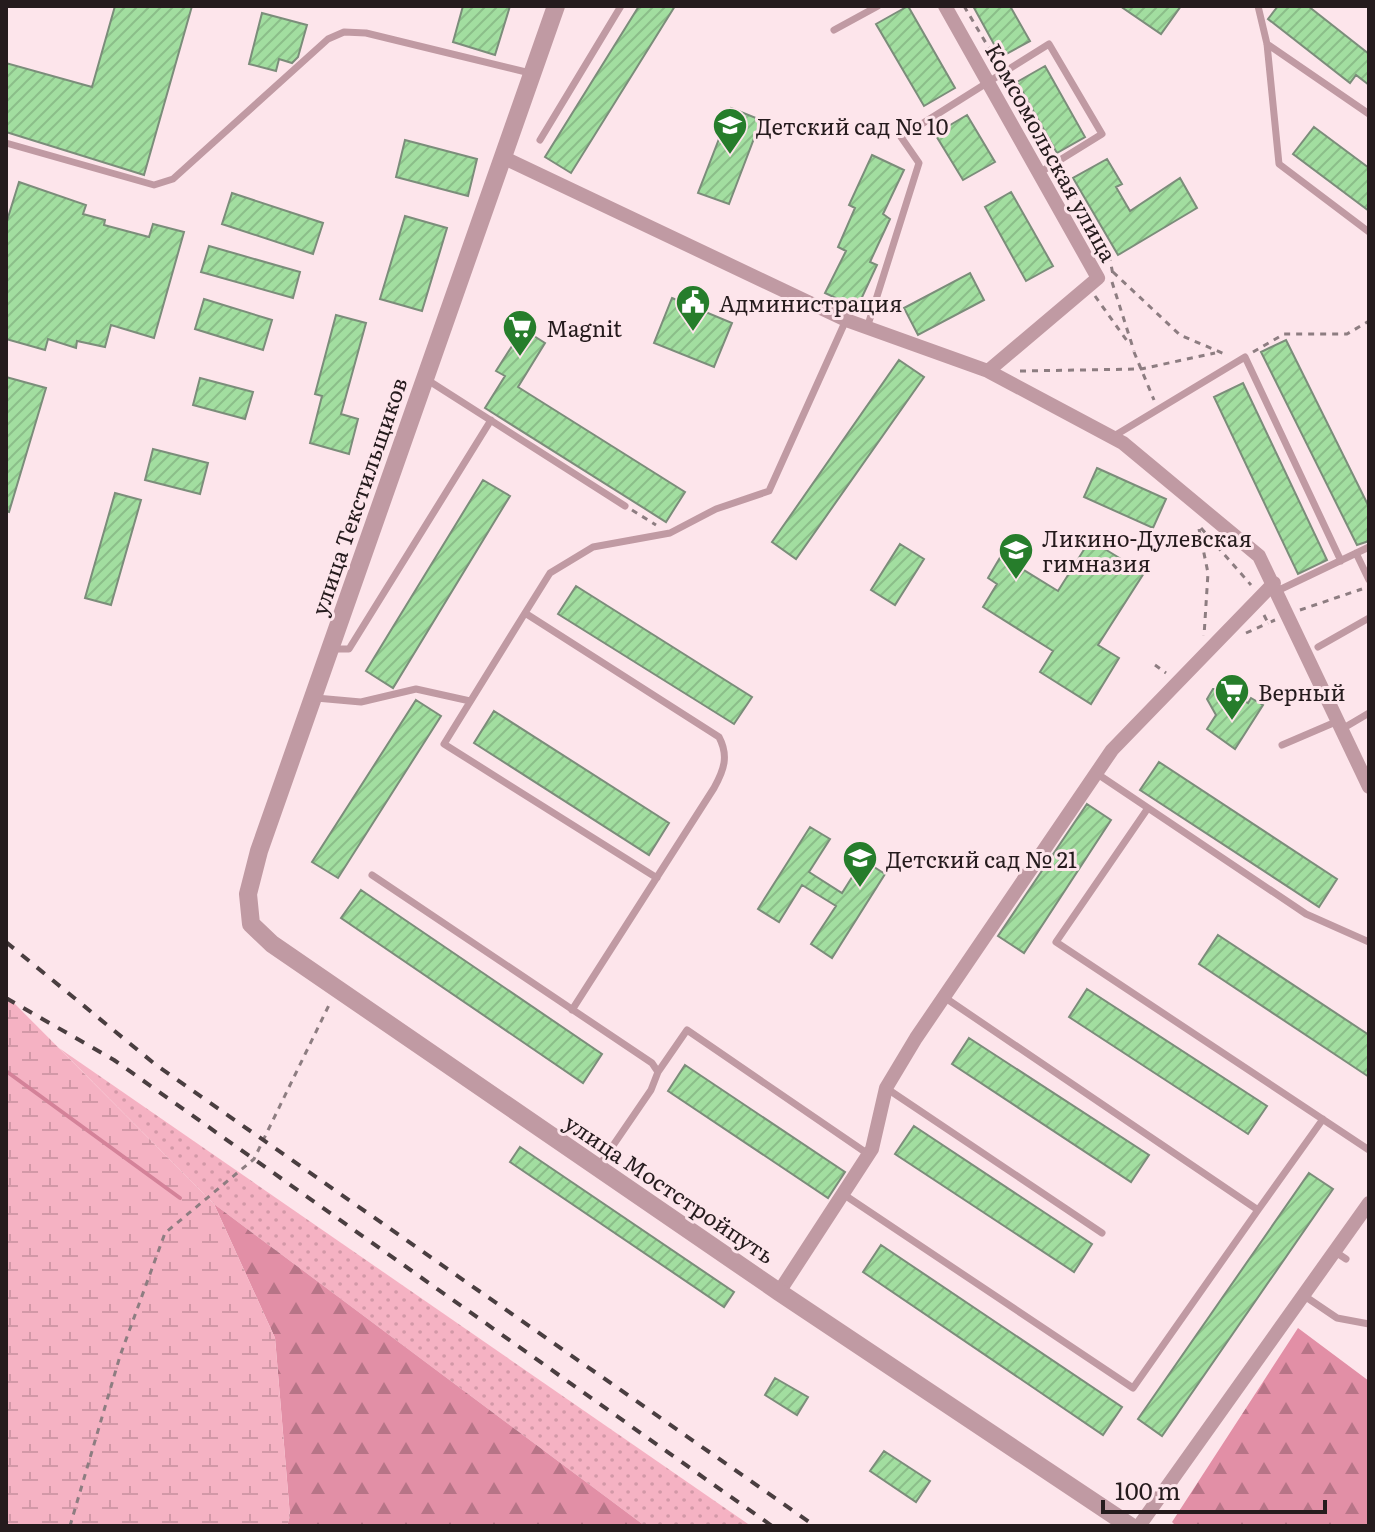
<svg xmlns="http://www.w3.org/2000/svg" width="1375" height="1532" viewBox="0 0 1375 1532" font-family="Literata,serif">
<defs>
<pattern id="grass-dots" width="8" height="8" patternUnits="userSpaceOnUse" patternTransform="scale(2)"><rect width="8" height="8" fill="#f5b2c3"/><path d="M2 2h.1M6 6h.1" fill="none" stroke="#d298a7" stroke-width="1.8" stroke-linecap="round"/></pattern>
<pattern id="forest-firs" width="22" height="20" patternUnits="userSpaceOnUse" patternTransform="scale(2)"><rect width="22" height="20" fill="#e28fa6"/><path d="M5 1l3.5 6h-7zM16 11l3.5 6h-7z" fill="#b77487"/></pattern>
<pattern id="wetland-marsh" width="20" height="14" patternUnits="userSpaceOnUse" patternTransform="scale(2)"><rect width="20" height="14" fill="#f5b2c3"/><path d="M1 5h8M5 5V1M11 12h8M15 12V8" fill="none" stroke="#d298a7"/></pattern>
<pattern id="building-hatch" width="6" height="6" patternUnits="userSpaceOnUse" patternTransform="scale(2)"><rect width="6" height="6" fill="#a2dea0"/><path d="M-1 1l2-2M0 6l6-6M5 7l2-2" fill="none" stroke="#8bbe89"/></pattern>
</defs>
<rect width="100%" height="100%" fill="#fde5eb"/>
<path fill="url(#grass-dots)" d="M59 1048 751 1526H645L214 1204Z"/>
<path fill="url(#forest-firs)" d="M214 1204 645 1526H287L290 1516 275 1338Z
M1298 1328 1369 1381V1526H1176L1172 1522Z"/>
<path fill="url(#wetland-marsh)" d="M6 995 214 1204 275 1338 290 1516 287 1526H6Z"/>
<g fill="none" stroke-linecap="round" stroke-linejoin="round">
<path stroke="#d48299" stroke-width="4" d="M6 1071 180 1198"/>
</g>
<path fill="url(#building-hatch)" stroke="#7b8d7a" stroke-width="2" d="M115 6H192L144 175 6 132V63L92 87Z
M463 6H510L495 55 453 42Z
M639 6H675L571 173 545 157Z
M908 6 955 88 924 106 876 24Z
M973 6H1010L1030 41 1001 57Z
M1120 6H1181L1161 34Z
M1278 6H1308L1369 54V85L1356 75 1350 83 1268 19Z
M262 13 307 25 298 57 292 63 279 59 276 71 249 64Z
M1045 66 1085 137 1057 153 1017 82Z
M731 108 761 120 729 204 698 193Z
M967 115 995 162 963 180 935 134Z
M1314 127 1369 168V211L1293 154Z
M405 140 477 159 468 196 396 177Z
M872 155 904 170 883 214 890 219 870 262 877 265 857 308 825 293 846 251 838 247 855 208 849 205Z
M1107 159 1122 184 1116 187 1130 211 1180 178 1197 208 1118 255 1073 178Z
M19 182 86 205 83 214 105 220 104 225 149 237 153 224 184 232 154 338 111 325 105 347 77 341 76 348 48 339 45 350 6 339V224Z
M1011 192 1053 266 1026 281 985 207Z
M232 193 323 223 313 254 222 224Z
M405 216 447 228 422 311 380 299Z
M209 246 300 272 293 298 201 272Z
M970 273 984 300 918 335 904 308Z
M672 298 732 323 714 367 654 343Z
M204 299 272 320 263 350 195 329Z
M336 315 366 323 341 414 358 419 349 454 310 443 322 396 315 394Z
M523 329 545 343 518 387 685 492 666 522 485 408 505 376 496 371Z
M1286 340 1369 507V541L1357 545 1261 352Z
M899 360 924 377 796 559 772 542Z
M6 377 46 388 9 512 6 511Z
M200 378 253 392 245 419 193 405Z
M1243 383 1327 560 1298 574 1214 397Z
M153 449 208 463 200 494 145 480Z
M1097 468 1166 499 1153 528 1084 497Z
M483 480 510 496 393 688 366 671Z
M115 493 141 500 111 605 85 598Z
M1090 540 1144 573 1098 645 1119 658 1091 704 1040 672 1053 651 983 607 997 584 988 578 1001 556 1058 591Z
M900 544 924 559 895 605 871 590Z
M576 586 752 697 734 724 558 614Z
M1213 689H1225L1248 703 1251 698 1263 705 1235 749 1207 729 1216 715 1207 699Z
M416 700 441 716 338 878 312 862Z
M494 711 669 823 649 855 474 743Z
M1159 762 1337 879 1319 907 1140 790Z
M1087 804 1111 820 1024 953 998 936Z
M810 827 830 839 809 872 842 893 863 860 885 874 832 958 811 944 836 906 802 885 779 922 758 909Z
M361 890 602 1054 583 1083 341 918Z
M1218 935 1369 1035V1077L1199 964Z
M1087 989 1267 1106 1248 1134 1069 1017Z
M969 1038 1149 1155 1131 1182 952 1064Z
M685 1065 845 1172 828 1198 668 1091Z
M914 1126 1092 1244 1074 1272 895 1154Z
M520 1147 734 1292 724 1307 510 1162Z
M1309 1173 1333 1189 1162 1436 1138 1419Z
M881 1245 1122 1407 1103 1435 863 1272Z
M775 1378 808 1397 797 1415 765 1395Z
M884 1451 930 1481 916 1502 870 1471Z"/>
<g fill="none" stroke-linecap="round" stroke-linejoin="round">
<path stroke="#8d7d81" stroke-width="3" stroke-dasharray="6 6" stroke-linecap="butt" d="M964 6 999 65
M1008 82 1051 155
M1061 172 1109 254 1113 275
M1113 272 1180 335 1227 355
M1112 282 1134 351
M1095 296 1130 345
M1134 352 1154 400
M1253 352 1284 334H1347L1369 321
M1020 371 1141 369 1215 353
M632 510 656 525
M1201 528 1251 585
M1199 529 1208 573 1204 636
M1300 610 1362 589
M1264 615 1268 623 1275 620
M1246 633 1268 623
M1155 665 1166 673
M70 1526 120 1356 165 1233 254 1159 330 1003"/>
<path stroke="#c09aa3" stroke-width="7" d="M1258 6 1267 44 1279 164 1369 232
M834 30 878 6
M1267 44 1369 114
M540 140 621 6
M6 143 154 185 173 179 328 39 344 32 366 33 530 73
M867 328 919 163 901 137 1049 44 1102 134 1039 173
M426 379 625 506
M1114 436 1245 357 1341 561
M1356 553 1369 580
M1277 591 1369 547
M525 613 550 573 593 547 670 533 716 509 769 491 846 320
M1318 647 1369 618
M333 649H349L491 420
M316 698 361 702 416 689 470 701
M1342 729 1369 713
M1282 745 1338 721
M1096 773 1306 914 1369 942
M1148 808 1056 942 1369 1150
M372 875 652 1063 658 1072 651 1090 599 1166
M944 997 1258 1210 1323 1119
M572 1010 714 788C724 770 729 756 719 737L525 613 444 744 657 878
M658 1072 687 1030 868 1154
M886 1088 1102 1233
M843 1194 1133 1388 1258 1210
M1334 1251 1346 1259
M1303 1295 1337 1318 1369 1324"/>
<path stroke="#c09aa3" stroke-width="14" d="M945 6 1098 278 988 371
M502 157 846 320 988 371 1123 443 1259 556 1369 787
M779 1292 872 1149 886 1088 916 1038 1112 750 1274 583
M1139 1526 1369 1203"/>
<path stroke="#c09aa3" stroke-width="18" d="M556 6 259 851 248 894 251 924 272 944 779 1292 1130 1526"/>
<path stroke="#4a3e40" stroke-width="4" stroke-dasharray="10 10" stroke-linecap="butt" d="M6 942 156 1065 815 1526
M6 998 114 1060 772 1526"/>
</g>
<defs>
<g id="school-pin" transform="scale(1.8)"><path d="M0 17L-7.5 6A9.5 9.5 0 1 1 7.5 6Z" fill="#267d2b" stroke="#fde5eb"/><path d="M0-5L7-2L0 1L-7-2ZM-4 1L0 2.5L4 1V4Q0 6-4 4Z" fill="#fff"/></g>
<g id="civic-pin" transform="scale(1.8)"><path d="M0 17L-7.5 6A9.5 9.5 0 1 1 7.5 6Z" fill="#267d2b" stroke="#fde5eb"/><path d="M-.6-6.5H3V-4.5H.6V-3L4-1V1h2V6H-6V1h2V-1L-.6-3ZM-1.2 2.5V6h2.4V2.5Z" fill="#fff"/></g>
<g id="supermarket-pin" transform="scale(1.8)"><path d="M0 17L-7.5 6A9.5 9.5 0 1 1 7.5 6Z" fill="#267d2b" stroke="#fde5eb"/><path d="M-6-5.5h2.5l.6 2H6L4.5 2H-2.5L-4.4-4H-6ZM-1.5 3.2a1.3 1.3 0 1 0 .1 0ZM3 3.2a1.3 1.3 0 1 0 .1 0Z" fill="#fff"/></g>
</defs>
<g fill-rule="evenodd">
<use href="#school-pin" x="730" y="125"/>
<use href="#civic-pin" x="693" y="302"/>
<use href="#supermarket-pin" x="520" y="327"/>
<use href="#school-pin" x="1016" y="550"/>
<use href="#supermarket-pin" x="1232" y="691"/>
<use href="#school-pin" x="860" y="858"/>
</g>
<g text-anchor="middle" dominant-baseline="central" stroke-width="6" stroke-linejoin="round" paint-order="stroke">
<g font-size="22" fill="#251b1d" stroke="#fde5eb" text-anchor="start">
<text x="756" y="125">Детский сад № 10</text>
<text x="719" y="302">Администрация</text>
<text x="546" y="327">Magnit</text>
<text x="1042" y="537">Ликино-Дулевская<tspan x="1042" dy="25">гимназия</tspan></text>
<text x="1258" y="691">Верный</text>
<text x="886" y="858">Детский сад № 21</text>
</g>
<g font-size="22" fill="#251b1d" stroke="#fde5eb">
<text transform="translate(1052 152) rotate(61)">Комсомольская улица</text>
<text transform="translate(358 496) rotate(-71)">улица Текстильщиков</text>
<text transform="translate(670 1188) rotate(34)">улица Мостстройпуть</text>
</g>
</g>
<rect width="1375" height="1532" fill="none" stroke="#251b1d" stroke-width="16"/>
<path d="M1103 1500v12h222v-12" fill="none" stroke="#251b1d" stroke-width="4"/>
<text x="1115" y="1500" font-size="24" fill="#251b1d" stroke="#fde5eb" stroke-width="6" paint-order="stroke">100 m</text>
</svg>
